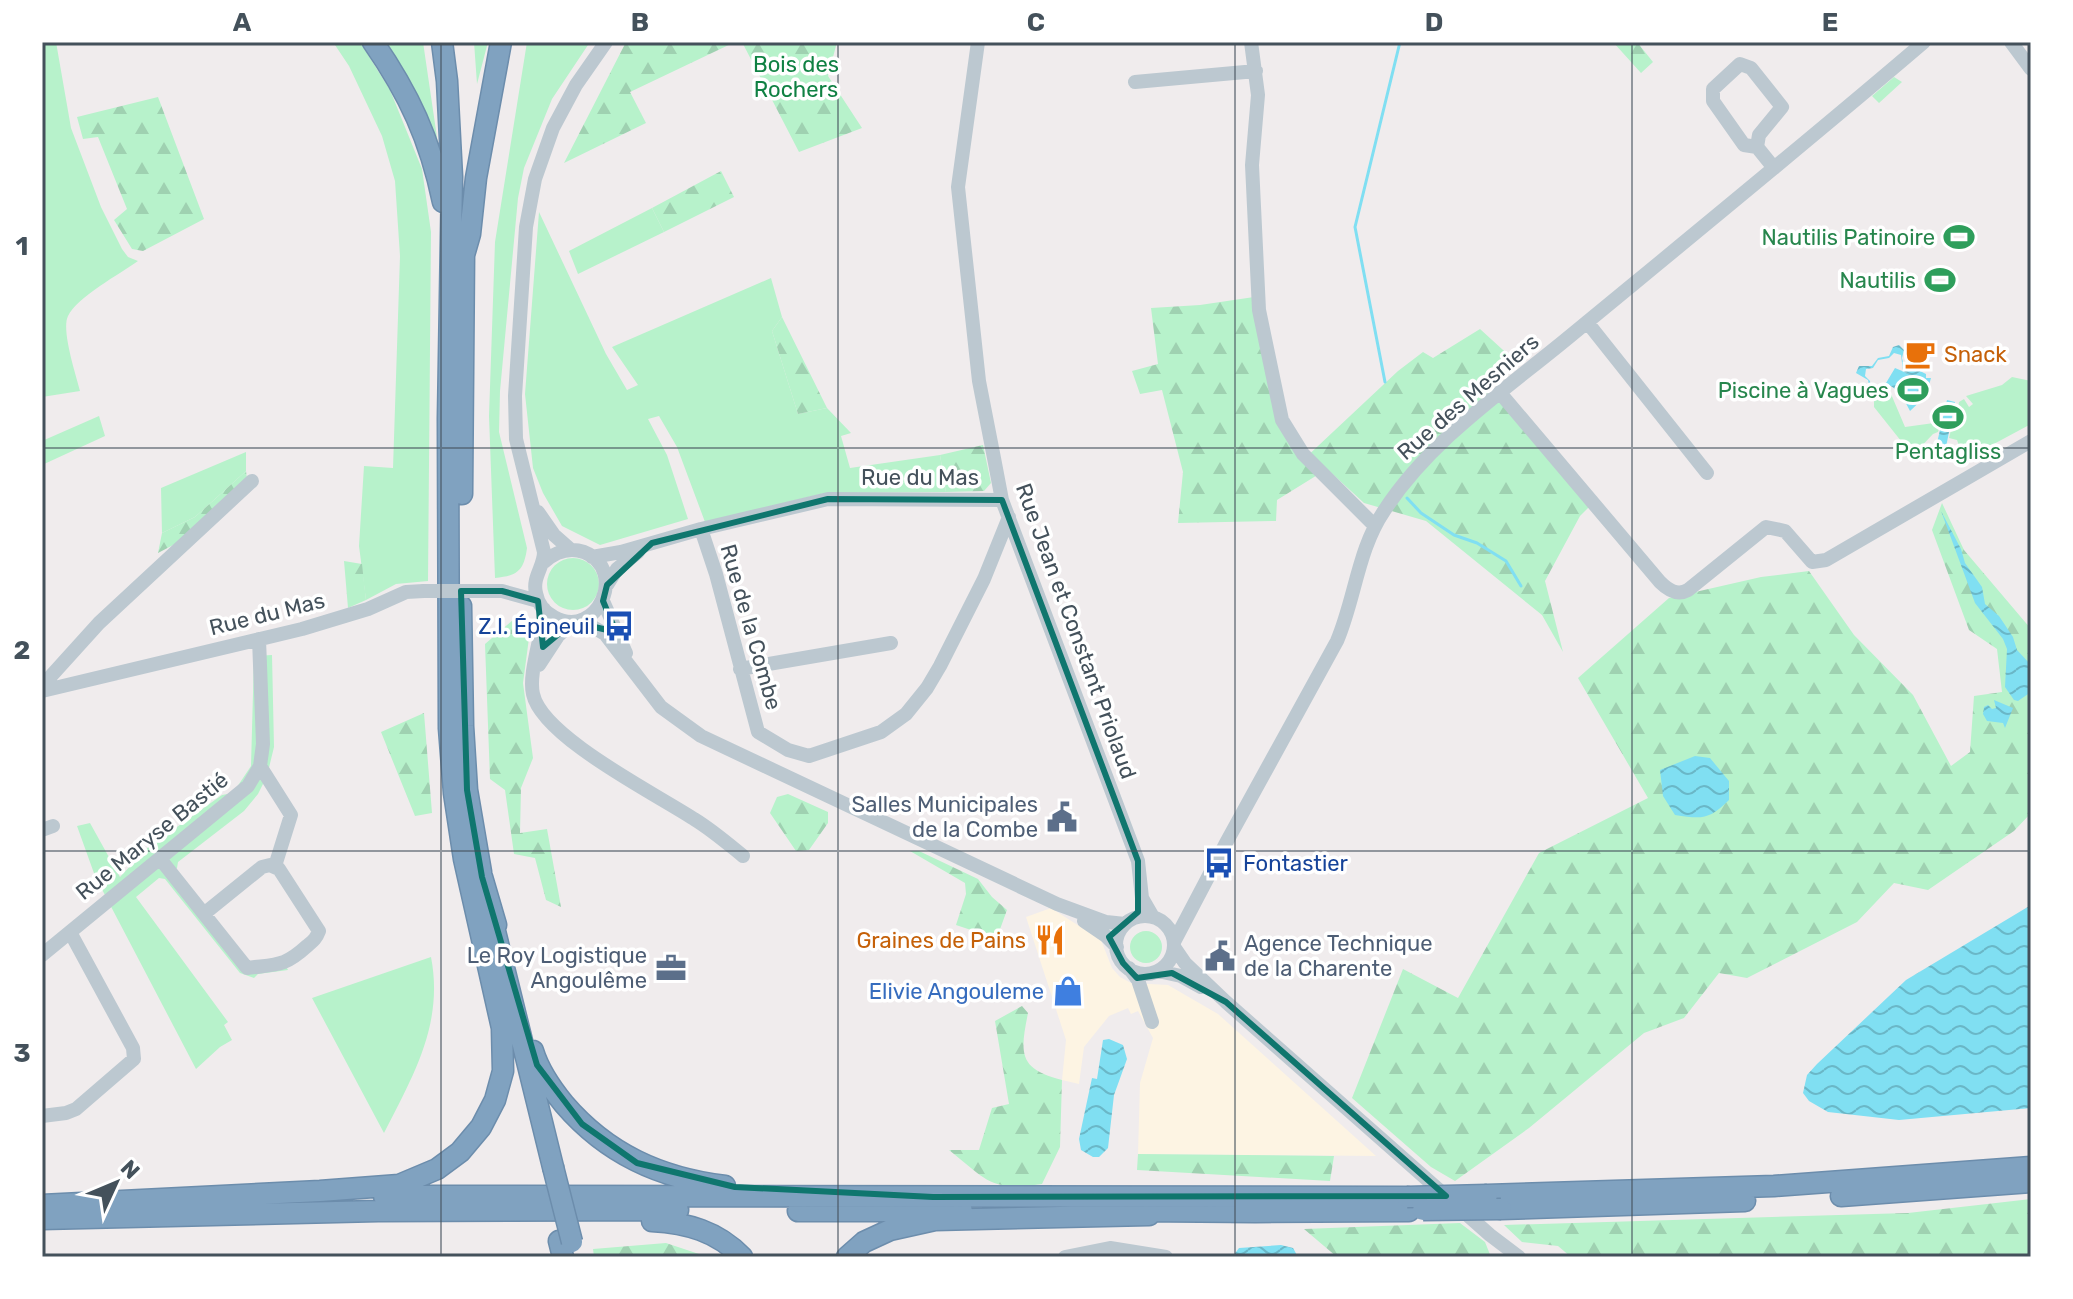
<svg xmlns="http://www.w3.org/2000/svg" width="2073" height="1299" viewBox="0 0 2073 1299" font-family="Rubik,sans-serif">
<defs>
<pattern id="forest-firs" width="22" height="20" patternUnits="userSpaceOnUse" patternTransform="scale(2)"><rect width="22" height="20" fill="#b7f2cb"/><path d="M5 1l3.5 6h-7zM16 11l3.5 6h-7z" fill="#9fd1b1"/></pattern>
<pattern id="water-waves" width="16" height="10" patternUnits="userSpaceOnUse" patternTransform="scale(2)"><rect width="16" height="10" fill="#80dff2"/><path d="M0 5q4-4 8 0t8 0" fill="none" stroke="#6ab7c7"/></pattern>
</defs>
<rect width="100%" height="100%" fill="#f0eced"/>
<path fill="#fdf4e3" d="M1051 908 1101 940 1112 968 1120 977 1131 983 1168 985 1218 1014 1376 1156 1138 1154 1140 1083 1153 1038 1138 1011 1131 1014 1128 1008 1109 1016 1084 1047 1079 1084 1062 1080 1066 1040 1026 917Z"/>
<path fill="#b7f2cb" d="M42 42H56L71 128 101 207 122 249 128 257 138 261C120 274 77 297 68 316 61 330 76 375 80 391L42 397Z
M333 42H360L390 90 422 169 431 232 428 581 396 584 366 600 359 546 364 466 393 468 400 256 395 181 382 136 349 66Z
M384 42H423L439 151 411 84Z
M474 42H488L477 84Z
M527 42H590L552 99 524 168 518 198 500 391 499 432 527 548C524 571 517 576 495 578L489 416 495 242Z
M1894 77 1902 82 1879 103 1872 96Z
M652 208 664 232 578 274 569 251Z
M539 212 606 354 627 390 638 385 612 347 771 278 782 317 772 331 798 414 827 408 851 433 841 436 850 468 940 455 946 492 825 493 705 522 677 447 659 416 648 419 667 455 688 519 600 545 562 526 543 493 533 468 525 394Z
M2012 377 2031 381V424L1964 460 1957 440 1949 438 1951 430H1954L1959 402 1964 399 1969 407 1973 404 1966 396 2002 385Z
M1891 394 1905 427 1941 422 1938 432 1933 434 1916 452 1905 446 1874 407V400L1882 398 1886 401Z
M99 416 105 436 42 465V441Z
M246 452V471L195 517 162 533 161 488Z
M547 584a26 26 0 1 1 52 0a26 26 0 1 1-52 0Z
M272 655 274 747 267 776 258 794 244 811 178 862 177 868 172 873 247 967 284 963 288 970 258 974 254 978 240 973 165 879 159 878 136 897 228 1022 224 1025 232 1040 220 1047 196 1069 95 876 77 826 90 823 120 877 146 849 222 795 233 793 251 766 254 656Z
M1130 947a16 16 0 1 1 32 0a16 16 0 1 1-32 0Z
M431 957C444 1024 413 1076 384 1133L312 998Z"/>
<path fill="url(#forest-firs)" d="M626 42H735L630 92 646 123 564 163Z
M742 42H837L828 76 862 128 799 152Z
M1613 42H1637L1653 62 1641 73Z
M158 97 204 219 143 251 132 249 114 220 127 209 98 137 83 139 77 117Z
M721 171 734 197 664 232 652 208Z
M1254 297 1276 417 1302 461 1398 371 1423 352 1433 358 1480 329 1514 360 1485 384 1590 506 1580 516 1545 581 1563 652 1542 615 1426 521 1364 503 1327 469 1277 500 1276 521 1178 523 1183 472 1162 390 1140 394 1132 371 1158 364 1151 308 1200 305Z
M782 317 827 408 798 414 772 331Z
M983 445 991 483 984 491 946 492 940 455Z
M246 471 247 479 177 543 158 553 162 533 195 517Z
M1942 503 1964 550 2031 629V813L2014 831 1928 890 1894 883 1857 922 1747 978 1719 973 1684 1018 1644 1033 1529 1128 1455 1181 1431 1167 1352 1098 1403 969 1458 998 1539 853 1648 798 1578 678 1669 598 1761 577 1809 571 1854 635 1913 695 1951 766 1970 752 1974 696 2002 692 1997 649 1969 630 1932 530Z
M344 561 362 564 366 600 348 608Z
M514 619 520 622 529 638 523 683 533 758 521 788 520 833 547 829 561 907 546 900 535 858 514 854 505 790 490 779 485 644Z
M424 713 432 813 415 816 381 732Z
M788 794 828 812V823L809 850 796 851 770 813 777 797Z
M910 851H919L978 879 992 897 1007 910 995 943H985L986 935 956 925 966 894 965 883Z
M1022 1006 1028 1013C1020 1053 1018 1069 1062 1080L1060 1147 1042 1184C989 1191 988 1181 949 1150H979L992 1108 1009 1104 995 1021Z
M1138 1154 1333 1156H1334L1330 1181 1137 1170Z
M2031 1199V1257H1571L1558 1246 1522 1242 1504 1225 1908 1213Z
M1460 1223 1485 1242 1491 1257H1337L1304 1229Z
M666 1243 708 1257H594L593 1249Z"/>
<path fill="url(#water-waves)" d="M1899 345 1904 350 1902 358 1905 371H1920L1926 374V378H1931L1926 396 1910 411 1900 392 1886 383 1895 368 1914 376 1903 371 1901 355 1894 353 1889 358 1878 360 1873 368 1866 369 1865 376 1870 381 1871 392 1876 396 1881 394 1880 397 1871 395 1868 380 1856 373 1859 366H1872L1878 358 1889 356 1893 347Z
M1947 400 1955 402 1943 462 1933 460Z
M1941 511 1961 549 1965 563 1982 587 1985 604 1999 616 2013 637 2017 650 2031 665V692L2018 701 2014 700 2005 687 2007 649 2003 639 1975 603Z
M1994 700 2013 708 2005 728 2003 723 1987 721 1983 714 1984 707 1988 705 1992 709 1996 708Z
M1695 756 1710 758 1729 781V800C1709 820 1702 819 1675 815L1663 796 1660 770Z
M2031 905V1108L1899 1120 1828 1112 1809 1101 1803 1093 1807 1075 1817 1064 1906 980Z
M1109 1039 1123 1045 1127 1059 1114 1095 1108 1148 1099 1157H1093L1081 1150 1079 1139 1092 1078 1097 1079 1103 1040Z
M1281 1245 1293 1248 1298 1257 1233 1256 1239 1248Z"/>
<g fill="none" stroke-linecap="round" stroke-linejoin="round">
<path stroke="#80dff2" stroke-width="3" d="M1385 382 1355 227 1400 42
M1407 498 1421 513 1454 535 1477 543 1506 561 1521 586"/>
<g stroke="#6c8dac" stroke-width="23">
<path id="highway" d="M373 42C409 94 430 139 443 202
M464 255 470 234 476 178 501 42
M462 494 464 250
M461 606 463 726 467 790 481 872
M482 877 496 925
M491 915 553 1167
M533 1051C539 1071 551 1088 564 1104 607 1154 660 1178 725 1186
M1487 1195 1774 1186 2031 1167
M384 1196 1407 1197
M1841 1196 2031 1182
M42 1205 320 1191 399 1185 437 1169 460 1152 481 1127 495 1100 503 1071 502 1028 464 859 454 793 449 728 448 418 452 177 447 81 442 42
M1501 1209 1745 1201
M798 1211H962
M1138 1211 1261 1212
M1249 1212 1409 1211
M42 1219 378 1211 678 1210
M652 1221C687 1223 717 1231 742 1257
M559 1241 563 1257
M847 1257 864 1242 890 1230 935 1220 1149 1215"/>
</g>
<path stroke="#bcc8d0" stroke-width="14" d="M978 42 958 187 979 381 994 458 1002 500 1138 861 1142 898 1153 917
M1251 42 1258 95 1252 165 1259 310 1282 420 1303 454 1374 525
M2011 42 2031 69
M1135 82 1256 71
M1757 147 1759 135 1782 107 1751 68 1740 64 1713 89V101L1744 145 1757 147 1774 168
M1587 322 1707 473
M1501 394 1660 582C1668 590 1677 596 1688 590L1766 527 1785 531 1812 562 1826 560 2031 441
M538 512 554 535 571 550
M701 529 716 574 758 732 788 750 809 756 881 732 906 714 927 688 940 666 984 579 1009 517
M592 557 621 552 701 529 828 499 1002 500
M544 562C555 552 569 547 584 552 629 570 597 641 554 617 544 612 538 604 536 593 532 577 544 567 544 552L516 439 515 396 526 227 535 179 553 128 576 85 606 42
M607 585 617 569 638 552
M488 591H502L538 601
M603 601 626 653
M544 609C543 634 528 673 533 694 542 737 656 794 694 819 712 830 727 843 743 856
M581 620 605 634 661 707 701 736 1057 904 1106 922 1125 924
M539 665 558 636 573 622
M740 669 891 643
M42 686 99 623 252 481
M42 691 302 629 368 609 406 592 424 591
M260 766 291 815 275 866
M42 830 53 826
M161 860 247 968C277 964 284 967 307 946 313 941 316 939 319 931L279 869 270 865 262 867 205 913
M1116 945a29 29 0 1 1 58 0a29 29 0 1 1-58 0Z
M1084 921 1106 936 1117 947
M1174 942 1226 843 1337 641C1355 599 1358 549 1384 511 1430 440 1505 390 1569 337 1688 239 1807 142 1924 42
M1174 947 1185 963 1226 1002 1490 1235 1519 1257
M42 955 248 786 260 766 263 744 259 639
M1129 968 1138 980 1152 1022
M1158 971 1181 976 1201 987
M42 1116 66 1113 76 1109 134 1059 133 1048 70 932
M1065 1257 1110 1248 1166 1257"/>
<use href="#highway" stroke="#80a2c0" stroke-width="20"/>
<g stroke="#6c8dac" stroke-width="23" stroke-linecap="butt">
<path id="highway-bridge" d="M553 1167 572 1242
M1407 1197 1487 1195
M1423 1210 1501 1209"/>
</g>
<path stroke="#bcc8d0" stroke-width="14" d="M424 591H488"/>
<use href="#highway-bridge" stroke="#80a2c0" stroke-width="20"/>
</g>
<path fill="none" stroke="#0f766e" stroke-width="6" stroke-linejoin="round" d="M828 499 1002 500 1138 861V912L1109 937 1123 963 1137 978 1172 973 1226 1002 1446 1196 933 1197 735 1187 637 1163 582 1124 537 1065 482 877 467 790 461 591H502L538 601 543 647 573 622 616 632 603 601 607 585 652 543Z"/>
<path fill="none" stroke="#44515b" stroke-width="2" stroke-opacity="0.55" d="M441 42V1257M838 42V1257M1235 42V1257M1632 42V1257M42 448H2031M42 851H2031"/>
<defs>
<g id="stadium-bare" transform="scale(2.4)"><path d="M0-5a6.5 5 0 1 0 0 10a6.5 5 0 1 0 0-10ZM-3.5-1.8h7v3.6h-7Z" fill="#2e9e5b" stroke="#fff" stroke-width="2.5" paint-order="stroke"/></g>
<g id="cafe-bare" transform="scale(2.4)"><path d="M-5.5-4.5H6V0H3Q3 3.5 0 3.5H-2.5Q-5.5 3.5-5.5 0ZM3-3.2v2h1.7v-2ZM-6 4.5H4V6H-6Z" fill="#e8710a" stroke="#fff" stroke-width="2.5" paint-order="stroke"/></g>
<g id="bus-bare" transform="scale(2.4)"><path d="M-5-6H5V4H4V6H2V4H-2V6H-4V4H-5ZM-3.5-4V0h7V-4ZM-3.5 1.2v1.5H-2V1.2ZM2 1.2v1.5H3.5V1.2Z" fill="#1a4fb4" stroke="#fff" stroke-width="2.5" paint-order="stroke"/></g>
<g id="civic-bare" transform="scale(2.4)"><path d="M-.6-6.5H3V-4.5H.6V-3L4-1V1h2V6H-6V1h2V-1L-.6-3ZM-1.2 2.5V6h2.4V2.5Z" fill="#5c6f8a" stroke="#fff" stroke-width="2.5" paint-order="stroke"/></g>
<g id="restaurant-bare" transform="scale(2.4)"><path d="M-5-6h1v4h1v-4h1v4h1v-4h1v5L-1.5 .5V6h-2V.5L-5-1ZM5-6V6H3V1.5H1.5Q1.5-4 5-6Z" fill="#e8710a" stroke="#fff" stroke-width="2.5" paint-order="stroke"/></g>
<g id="office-bare" transform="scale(2.4)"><path d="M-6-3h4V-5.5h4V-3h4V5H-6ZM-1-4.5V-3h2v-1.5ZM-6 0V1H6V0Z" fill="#5c6f8a" stroke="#fff" stroke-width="2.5" paint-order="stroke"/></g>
<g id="shop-bare" transform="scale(2.4)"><path d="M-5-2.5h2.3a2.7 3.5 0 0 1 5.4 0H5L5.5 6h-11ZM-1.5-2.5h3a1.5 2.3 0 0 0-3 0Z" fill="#3f7fe0" stroke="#fff" stroke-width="2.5" paint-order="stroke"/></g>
</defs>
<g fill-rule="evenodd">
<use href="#stadium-bare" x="1959" y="237"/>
<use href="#stadium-bare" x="1940" y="280"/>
<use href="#cafe-bare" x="1920" y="354"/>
<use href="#stadium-bare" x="1913" y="390"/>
<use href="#stadium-bare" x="1948" y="417"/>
<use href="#bus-bare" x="619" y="626"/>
<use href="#civic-bare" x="1062" y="817"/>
<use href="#bus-bare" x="1219" y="863"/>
<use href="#restaurant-bare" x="1050" y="940"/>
<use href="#civic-bare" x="1220" y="956"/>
<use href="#office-bare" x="671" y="968"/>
<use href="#shop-bare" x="1068" y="991"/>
</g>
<g text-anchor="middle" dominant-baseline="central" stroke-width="7" stroke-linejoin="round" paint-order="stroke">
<g font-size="22" fill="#108143" stroke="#fff">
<text x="796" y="64">Bois des<tspan x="796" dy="25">Rochers</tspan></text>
</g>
<g font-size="22" fill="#27864d" stroke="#fff" text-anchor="end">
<text x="1935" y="237">Nautilis Patinoire</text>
<text x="1916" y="280">Nautilis</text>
<text x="1889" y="390">Piscine à Vagues</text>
<text x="1948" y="451" text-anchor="middle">Pentagliss</text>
</g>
<g font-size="22" fill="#c56008" stroke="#fff" text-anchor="start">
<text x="1944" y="354">Snack</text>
<text x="1026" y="940" text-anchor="end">Graines de Pains</text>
</g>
<g font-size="22" fill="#44515b" stroke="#fff">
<text transform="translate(1468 397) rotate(-41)">Rue des Mesniers</text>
<text x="920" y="477">Rue du Mas</text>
<text transform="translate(267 614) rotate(-14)">Rue du Mas</text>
<text transform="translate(751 627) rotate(74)">Rue de la Combe</text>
<text transform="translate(1076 631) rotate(70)">Rue Jean et Constant Priolaud</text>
<text transform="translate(152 836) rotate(-39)">Rue Maryse Bastié</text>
</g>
<g font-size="22" fill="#164399" stroke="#fff" text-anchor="end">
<text x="595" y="626">Z.I. Épineuil</text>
<text x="1243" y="863" text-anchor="start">Fontastier</text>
</g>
<g font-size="22" fill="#4e5e75" stroke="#fff" text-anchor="end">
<text x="1038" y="804">Salles Municipales<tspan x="1038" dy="25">de la Combe</tspan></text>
<text x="1244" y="943" text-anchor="start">Agence Technique<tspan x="1244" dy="25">de la Charente</tspan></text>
<text x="647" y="955">Le Roy Logistique<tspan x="647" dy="25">Angoulême</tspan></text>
</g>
<g font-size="22" fill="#366cbe" stroke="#fff" text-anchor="end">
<text x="1044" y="991">Elivie Angouleme</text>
</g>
</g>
<rect width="2073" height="1299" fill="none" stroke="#ffffff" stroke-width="88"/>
<g transform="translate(116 1183) rotate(46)" stroke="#ffffff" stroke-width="6" paint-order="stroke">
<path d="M0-6L14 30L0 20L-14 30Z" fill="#44515b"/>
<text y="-12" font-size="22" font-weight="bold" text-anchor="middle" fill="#44515b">N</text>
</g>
<rect x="44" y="44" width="1985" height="1211" fill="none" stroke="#44515b" stroke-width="3"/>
<g font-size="26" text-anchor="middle" font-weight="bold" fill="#44515b">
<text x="242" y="31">A</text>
<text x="640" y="31">B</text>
<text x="1036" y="31">C</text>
<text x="1434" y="31">D</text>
<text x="1830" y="31">E</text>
<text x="22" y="255">1</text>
<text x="22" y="659">2</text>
<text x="22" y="1062">3</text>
</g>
</svg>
